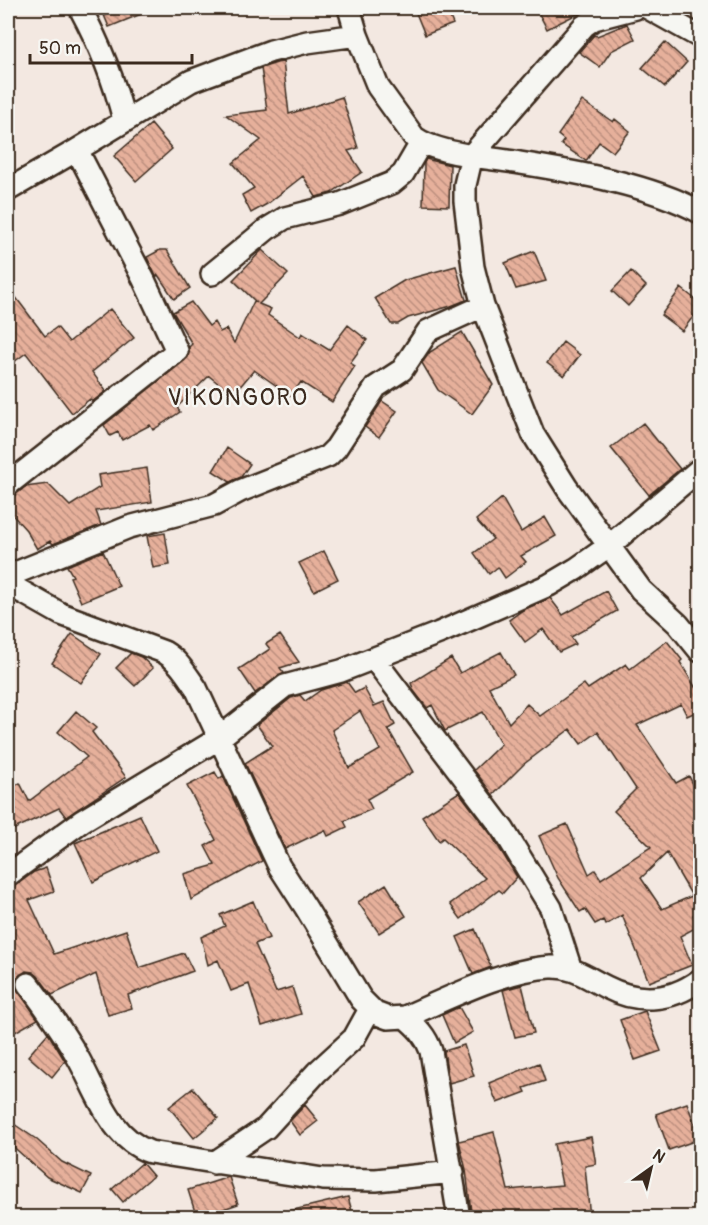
<svg xmlns="http://www.w3.org/2000/svg" width="708" height="1225" viewBox="0 0 708 1225" font-family="Pangolin,sans-serif">
<defs>
<pattern id="building-back-hatch" width="6" height="6" patternUnits="userSpaceOnUse" patternTransform="scale(1.5)"><rect width="6" height="6" fill="#e6b09b"/><path d="M-1 5l2 2M0 0l6 6M5-1l2 2" fill="none" stroke="#bc8f7e"/></pattern>
</defs>
<rect width="100%" height="100%" fill="#f3e8e1"/>
<filter id="ink" filterUnits="userSpaceOnUse"><feTurbulence type="fractalNoise" baseFrequency=".0167" numOctaves="2"/><feDisplacementMap in="SourceGraphic" scale="12" xChannelSelector="R" yChannelSelector="G"/><feConvolveMatrix kernelMatrix="1 2 1 2 8 2 1 2 1" color-interpolation-filters="sRGB"/></filter>
<g filter="url(#ink)">
<path fill="url(#building-back-hatch)" stroke="#3b2a1e" stroke-width="1.5" fill-rule="evenodd" d="M101 8H156L109 27Z
M414 8H446L453 24 425 35Z
M536 8H589L547 29Z
M627 24 635 39 611 51 600 67 579 52 594 35 597 36Z
M665 42 687 62 665 87 642 68Z
M283 61 289 114 342 97 358 148 348 151 362 172 331 193 316 197 303 176 267 204 251 213 242 195 254 188 233 163 261 140 226 115 267 110 261 68Z
M582 101 613 122 615 119 630 131 613 152 599 142 586 161 561 144 564 140 558 135Z
M151 124 172 149 136 181 114 156Z
M426 159 450 165 449 206 423 205 424 163Z
M160 250H167L190 288 174 299 158 275 156 277 147 257Z
M262 250 288 274 259 304 271 309 268 315 300 337 302 333 329 350 348 325 367 340 350 363 355 366 332 402 301 382 291 396 254 370 233 395 209 376 177 407 180 412 153 430 150 425 122 440 118 432 110 436 104 425 188 357 189 347 192 344 173 312 191 302 209 326 214 322 220 332 226 329 234 343 254 301 257 303 233 280Z
M534 251 546 281 516 289 505 263Z
M456 266 466 300 451 306 408 318 398 324H391L375 298 405 280Z
M631 271 646 286 628 306 612 291Z
M8 287 45 336 57 327 69 342 110 309 134 338 92 372 106 391 92 402 90 399 72 413 26 353 14 362 8 352Z
M681 288 700 303V308L682 331 661 315Z
M462 332 493 385 472 414 438 390 422 363 430 352Z
M563 342 580 355 564 376 547 363Z
M382 401 397 411 379 437 365 427Z
M643 423 680 469 649 495 611 448Z
M227 448 250 464 241 477 230 482 213 471Z
M147 468 152 502 96 511 101 525 53 544 50 541 37 549 26 530 8 510V501L25 487 48 484 70 506 100 487 98 475Z
M502 498 521 532 545 517 556 536 521 556 526 562 505 578 498 567 489 574 474 553 493 539 476 520Z
M165 533 170 565 153 568 147 536Z
M103 551 119 586 81 602 70 577 73 576 67 566Z
M324 551 338 579 314 591 299 563Z
M606 591 617 611 571 637 576 644 559 652 543 629 525 642 509 620 523 610 550 598 563 615Z
M72 634 101 654 81 683 52 663Z
M280 635 299 662 280 668 284 673 255 693 239 669 270 649 266 644Z
M667 641 682 660 680 662 700 695V710L687 716 681 704 637 725 676 783 689 776 700 798V912L693 915 699 926 680 936 692 965 649 982 622 915 606 925 603 920 595 924 585 909 580 912 558 878 539 836 567 824 589 874 595 870 601 879 651 847 614 811 636 789 598 732 581 744 570 729 524 764 493 795 474 770 501 744 483 712 445 731 432 705 427 708 414 691 411 683 451 658 460 673 501 652 514 675 489 687 509 723 527 704 540 716 584 684 588 689 626 664 630 669ZM667 853 692 896 662 909 641 878Z
M131 653 141 657 153 668 135 686 116 668Z
M347 682 355 693 364 688 374 706 384 702 395 725 388 729 413 772 367 799 372 809 344 821 347 827 328 836 325 830 285 849 245 763 272 746 257 725 291 698 300 695 305 701 321 690ZM360 711 380 750 349 768 332 730Z
M76 711 96 728 92 732 126 777 66 817 59 808 8 832V789L20 783 29 801 87 757 58 732Z
M215 772 219 779 223 776 262 861 191 900 184 874 215 865 205 846 216 840 187 786Z
M459 792 492 836 517 877 503 893 499 890 461 919 450 904 485 878 443 838 439 841 422 816Z
M140 815 157 851 93 882 75 843Z
M46 868 54 891 29 900 54 954 126 930 139 968 184 953 193 971 128 995 132 1008 108 1015 96 974 52 995 38 976 33 972 26 971 17 978 15 986 38 1019 8 1036V887L15 886 34 872Z
M386 884 406 916 379 933 358 902Z
M253 901 269 938 255 944 276 992 292 987 301 1014 262 1026 249 984 231 991 218 960 208 965 201 937 225 926 220 915Z
M475 929 491 967 473 974 457 937Z
M522 985 534 1033 515 1037 503 990Z
M459 1007 473 1032 454 1043 442 1015Z
M645 1011 661 1051 635 1060 620 1020Z
M48 1033 65 1061 52 1077 28 1056Z
M464 1045 474 1076 449 1083 444 1051Z
M539 1063 545 1081 524 1088 526 1092 497 1103 489 1083Z
M193 1088 218 1118 194 1138 169 1107Z
M687 1103 700 1139 669 1150 656 1114Z
M305 1105 318 1121 300 1135 290 1121Z
M8 1120 36 1139 62 1162 91 1176 82 1193 47 1177 8 1142Z
M494 1132 508 1190 562 1185 554 1144 591 1137 596 1164 585 1166 590 1218H474V1212H471L466 1170 459 1141Z
M142 1163 153 1176 123 1202 112 1189Z
M229 1177 238 1204 197 1218 188 1190Z
M348 1197 353 1215 342 1218H290L289 1211Z"/>
<g fill="none" stroke-linecap="round" stroke-linejoin="round">
<g stroke="#3b2a1e" stroke-width="26">
<path id="minor" d="M80 8C100 45 114 79 124 120
M349 8 357 35 378 87 414 137C435 154 492 158 520 163 576 172 651 185 700 212
M636 8 594 19 584 26 472 155 465 185V201L473 267 483 306 533 434 567 488 641 590 678 624 700 651
M648 8 700 37
M8 190 77 150 191 81 271 51 307 42 357 35
M212 274 267 229 285 218 340 204 392 183 403 174 421 143
M10 483 177 351 144 280 77 150
M8 576 129 527 214 505 240 491 328 456 336 448 376 387 402 370 428 331 483 306
M8 584 61 614 164 652C179 661 186 674 196 688L279 866 306 908 361 999 375 1013 388 1018 405 1017C447 999 505 969 551 967 572 966 588 978 606 987 639 1004 671 1001 700 980
M374 659 503 829 551 908 571 970
M8 875 82 821 218 739 285 686 341 671 439 633 549 585 576 569 610 545 700 469
M28 984C45 1007 63 1031 77 1056 97 1091 109 1137 150 1152L323 1179 376 1180 453 1172
M405 1017C417 1027 426 1036 431 1051L459 1218
M214 1163 266 1128 317 1072 354 1038 370 1009"/>
</g>
<use href="#minor" stroke="#f6f6f2" stroke-width="21"/>
</g>
</g>
<g text-anchor="middle" dominant-baseline="central" stroke-width="5" stroke-linejoin="round" paint-order="stroke">
<g font-size="24" letter-spacing="1.5" fill="#3b2a1e" stroke="#f6f6f2">
<text x="238" y="397">VIKONGORO</text>
</g>
</g>
<rect width="708" height="1225" fill="none" stroke="#f6f6f2" stroke-width="30"/>
<rect x="15" y="15" width="678" height="1195" fill="none" stroke="#3b2a1e" stroke-width="2" filter="url(#ink)"/>
<g transform="translate(651 1168) rotate(34)" stroke="#f6f6f2" stroke-width="4.5" paint-order="stroke">
<path d="M0-4.5L10 22L0 15L-10 22Z" fill="#3b2a1e"/>
<text y="-9" font-size="16" font-weight="bold" text-anchor="middle" fill="#3b2a1e">N</text>
</g>
<path d="M30 54v9h162v-9" fill="none" stroke="#3b2a1e" stroke-width="3"/>
<text x="39" y="54" font-size="18" fill="#3b2a1e" stroke="#f6f6f2" stroke-width="4.5" paint-order="stroke">50 m</text>
</svg>
